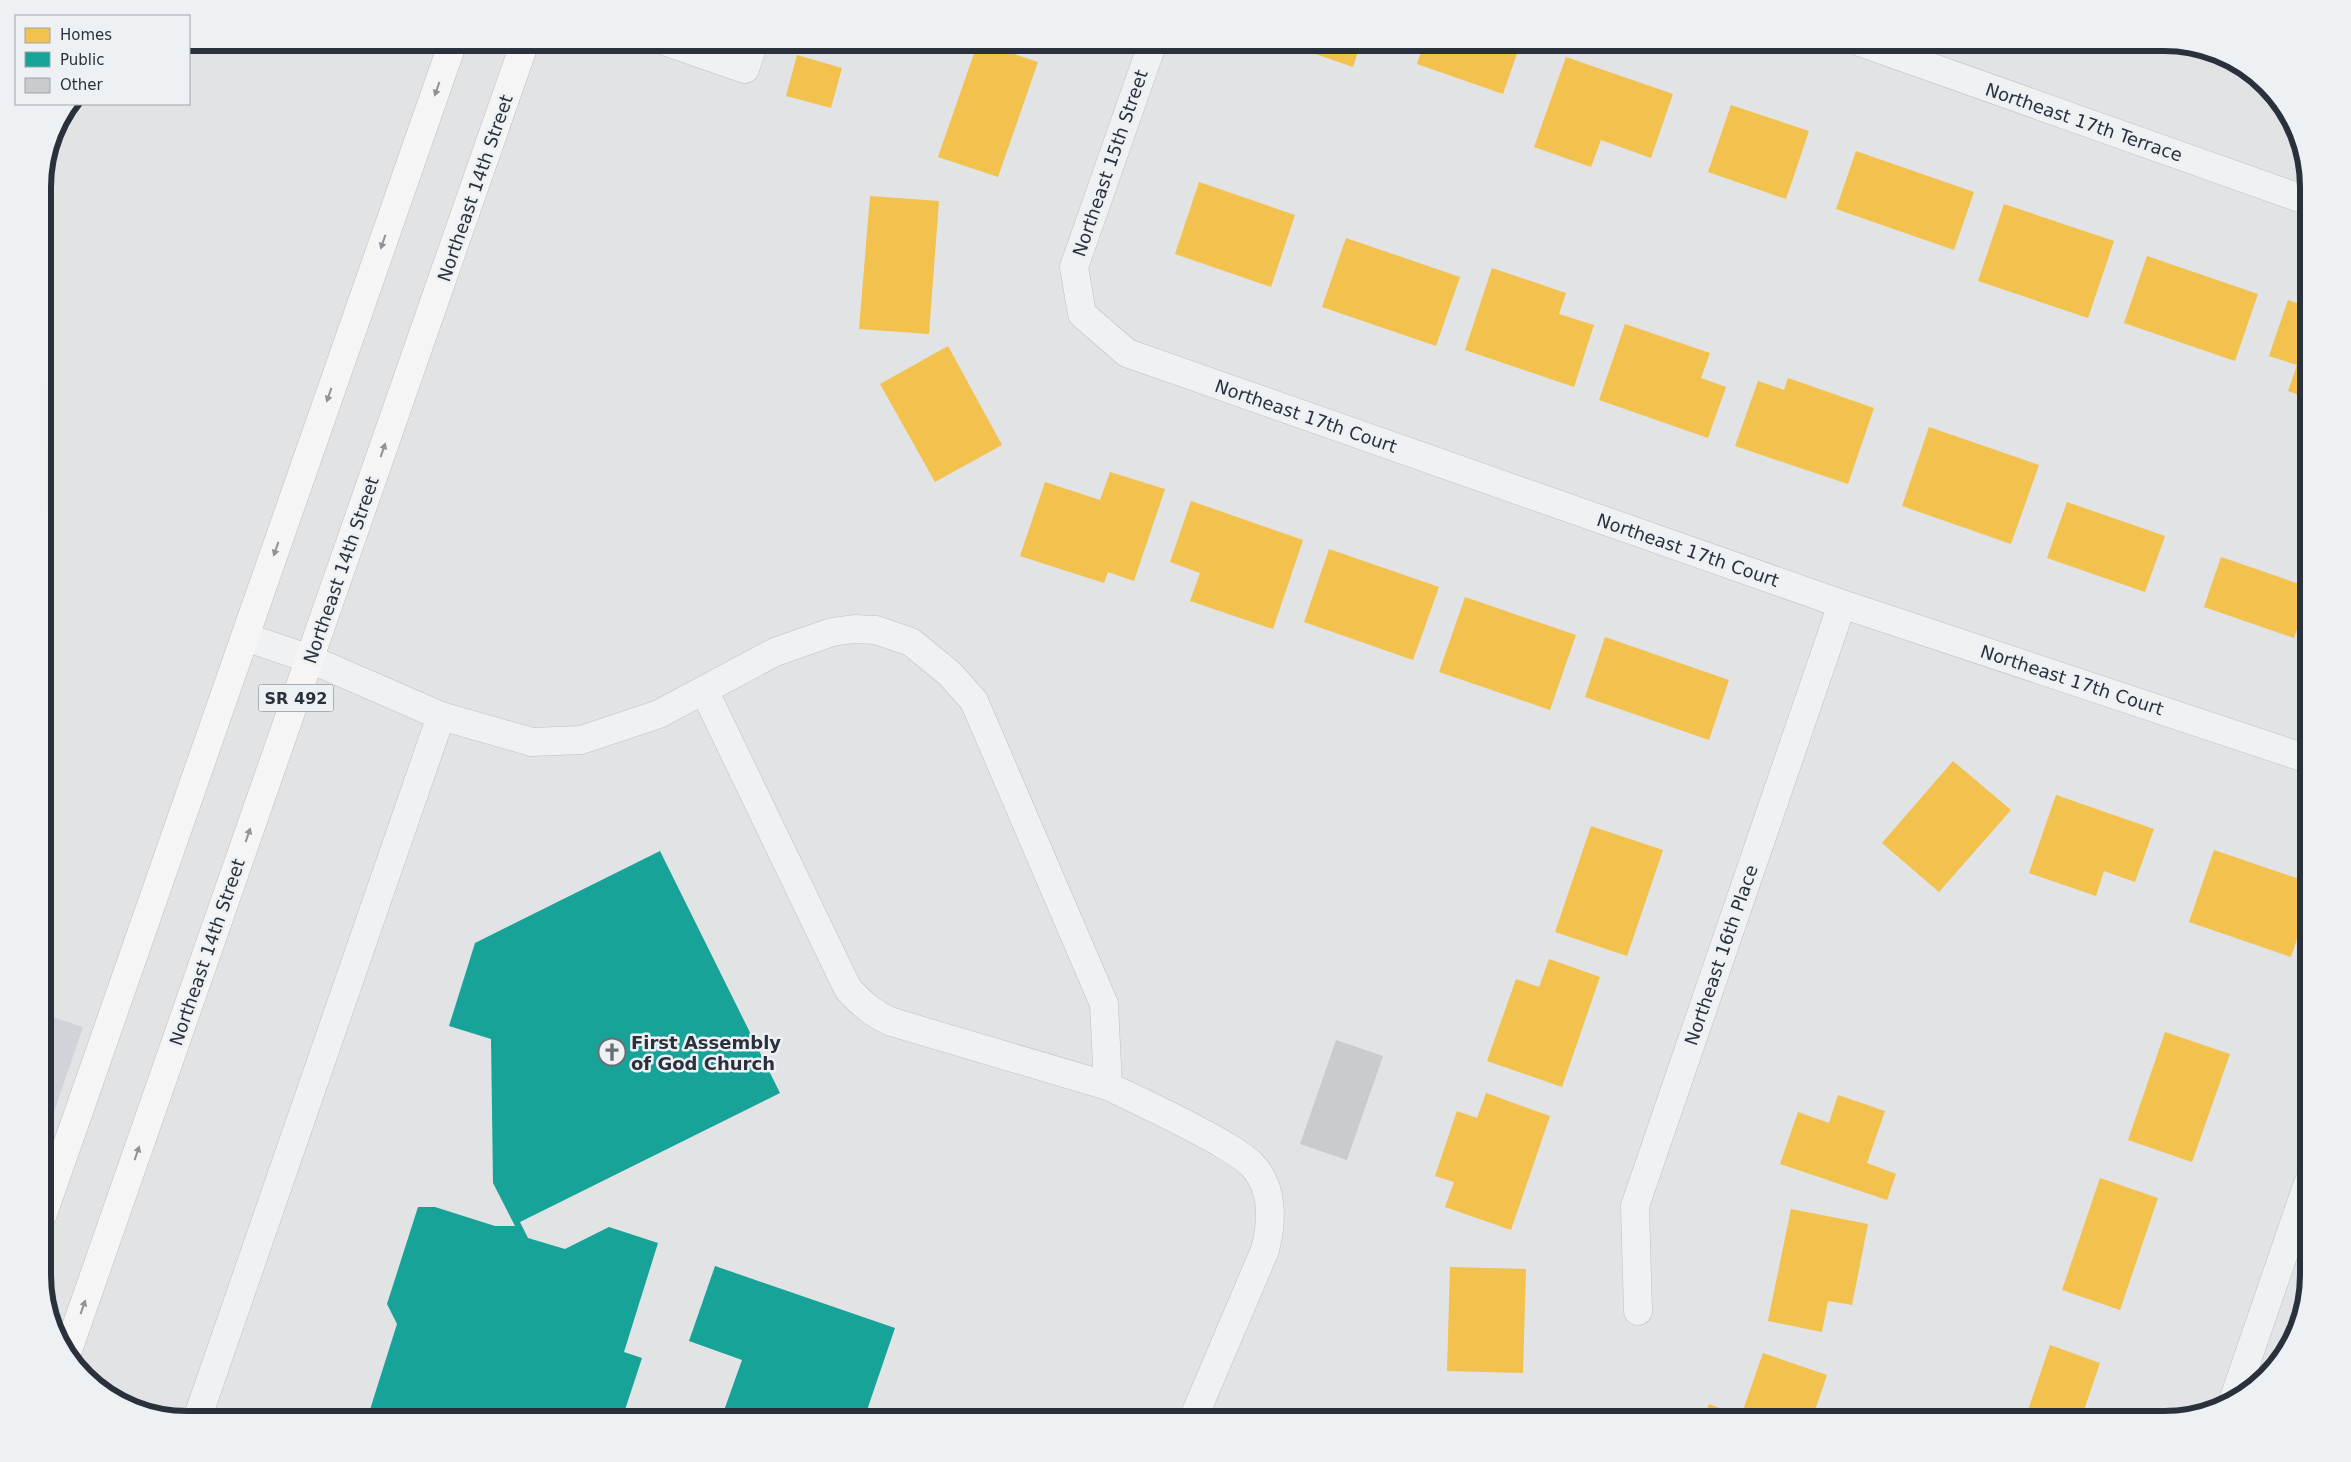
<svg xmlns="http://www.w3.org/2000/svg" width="2351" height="1462" viewBox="0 0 2351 1462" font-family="'DejaVu Sans',sans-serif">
<rect width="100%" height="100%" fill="#e1e3e5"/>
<path fill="#d0d3d8" d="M43 1014 83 1027 43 1144Z"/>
<path fill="#f2c14e" d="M978 42 1038 62 998 177 938 157Z
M1281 42H1361L1353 67Z
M1424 42H1521L1503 94 1417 64Z
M797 55 842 68 831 108 786 96Z
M1566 57 1673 94 1651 158 1601 140 1591 167 1534 147Z
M1731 105 1809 131 1786 199 1708 172Z
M1856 151 1974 192 1954 250 1836 209Z
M1199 182 1295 215 1271 287 1175 254Z
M870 196 939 201 929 334 859 329Z
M2004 204 2114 241 2088 318 1978 281Z
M1346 238 1460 277 1436 346 1322 307Z
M2147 256 2258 294 2235 361 2124 323Z
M1492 268 1566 293 1559 314 1594 325 1574 387 1465 350Z
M2288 300 2308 307V398L2288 391 2297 365 2269 356Z
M1625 324 1710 353 1701 378 1726 387 1708 438 1599 400Z
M948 346 1002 445 935 482 880 384Z
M1788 378 1874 408 1848 484 1735 446 1758 381 1784 390Z
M1929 427 2039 465 2011 544 1902 506Z
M1110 472 1165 489 1134 581 1108 572 1104 583 1020 556 1045 482 1100 500Z
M1191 501 1303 540 1273 629 1190 601 1200 573 1170 562Z
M2067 502 2165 536 2145 592 2047 558Z
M1329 549 1439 587 1413 660 1304 622Z
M2221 557 2308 587V596L2294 638 2204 607Z
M1465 597 1576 635 1550 710 1439 672Z
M1605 637 1729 680 1709 740 1585 697Z
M1953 761 2011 810 1939 892 1882 843Z
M2056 795 2154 829 2135 882 2104 871 2096 896 2029 873Z
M1591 826 1663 850 1627 956 1555 932Z
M2214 850 2308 882V906L2291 957 2189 922Z
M1549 959 1600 977 1562 1087 1487 1061 1516 979 1539 987Z
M2165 1032 2230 1054 2192 1162 2128 1140Z
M1486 1093 1550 1116 1511 1230 1445 1207 1454 1182 1435 1176 1457 1111 1477 1118Z
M1838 1095 1885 1111 1867 1163 1896 1174 1887 1200 1780 1164 1798 1112 1829 1123Z
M2100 1178 2158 1198 2120 1310 2062 1290Z
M1791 1209 1868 1224 1852 1305 1828 1301 1822 1332 1768 1321Z
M1450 1267 1526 1269 1523 1373 1447 1371Z
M2050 1345 2100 1363 2081 1419H2025Z
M1763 1353 1827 1375 1812 1419H1703L1709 1404 1741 1416Z"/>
<path fill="#17a398" d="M660 851 780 1093 520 1222 528 1238 565 1249 609 1227 658 1243 624 1352 642 1358 622 1419H429L408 1413 406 1419H367L397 1324 387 1304 418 1207H435L495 1226H515L493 1183 491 1039 449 1026 475 943Z
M715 1266 895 1328 864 1419H721L742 1360 689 1341Z
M663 1414 676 1419H661Z"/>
<path fill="#c9cbcd" d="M1336 1040 1383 1056 1347 1160 1300 1144Z"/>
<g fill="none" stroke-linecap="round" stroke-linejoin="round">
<g stroke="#bfc1c3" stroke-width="29">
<path id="minor" d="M667 42 745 69 754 42
M1153 42 1074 267 1082 314 1127 353 1842 604 2308 759
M1860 42 2308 201
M245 637 310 659 441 716 532 742 581 740 659 714 775 652 832 632 854 629 876 630 911 642 950 674 974 701 1104 1004 1108 1086C1145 1104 1183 1121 1219 1142 1230 1149 1244 1156 1253 1166 1274 1189 1272 1223 1265 1250L1193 1419
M704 690 848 989C862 1004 873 1014 892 1022L1108 1086
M1638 1311 1635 1206 1842 604
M2233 1401 2308 1183
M197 1419 441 716"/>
</g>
<g stroke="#bec0c2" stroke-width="29">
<path id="major" d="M43 1214 453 42
M67 1353 525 42"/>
</g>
<use href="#minor" stroke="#eff1f2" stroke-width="28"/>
<use href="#major" stroke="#f5f5f5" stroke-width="28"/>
</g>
<defs><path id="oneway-solid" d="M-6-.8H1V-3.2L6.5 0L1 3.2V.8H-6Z" transform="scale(1.25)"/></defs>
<g fill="#909398">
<use href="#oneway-solid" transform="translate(437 89) rotate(109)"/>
<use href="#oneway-solid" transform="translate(383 242) rotate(109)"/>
<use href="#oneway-solid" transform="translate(329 395) rotate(109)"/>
<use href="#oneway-solid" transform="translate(383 450) rotate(-71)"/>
<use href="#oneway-solid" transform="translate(276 549) rotate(109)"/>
<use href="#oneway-solid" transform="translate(248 835) rotate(-71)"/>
<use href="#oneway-solid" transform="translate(137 1153) rotate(-71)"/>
<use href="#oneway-solid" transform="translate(83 1307) rotate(-71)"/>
</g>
<defs>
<g id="church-ring" transform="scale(1.4375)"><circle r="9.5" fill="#eef1f4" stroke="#6a6f77" stroke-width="1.5"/><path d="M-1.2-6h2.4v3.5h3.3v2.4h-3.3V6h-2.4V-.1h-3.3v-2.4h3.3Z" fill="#6a6f77"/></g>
</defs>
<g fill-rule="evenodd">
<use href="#church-ring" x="612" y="1052"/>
</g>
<g text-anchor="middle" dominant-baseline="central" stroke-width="5" stroke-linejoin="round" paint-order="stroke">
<rect fill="#eef1f4" stroke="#656b73" stroke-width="1" x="258.5" y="684.5" width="75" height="27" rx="4"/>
<g font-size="16" font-weight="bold" fill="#2a313c">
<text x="296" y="698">SR 492</text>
</g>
<g font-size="18" fill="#2a313c" stroke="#eef1f4">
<text transform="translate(2084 122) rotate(19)">Northeast 17th Terrace</text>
<text transform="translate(1110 163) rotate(-71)">Northeast 15th Street</text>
<text transform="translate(475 188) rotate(-71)">Northeast 14th Street</text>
<text transform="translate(1306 416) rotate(19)">Northeast 17th Court</text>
<text transform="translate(1688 550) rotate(19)">Northeast 17th Court</text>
<text transform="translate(341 570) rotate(-71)">Northeast 14th Street</text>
<text transform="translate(2072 680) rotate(18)">Northeast 17th Court</text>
<text transform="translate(207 952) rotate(-71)">Northeast 14th Street</text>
<text transform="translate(1721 955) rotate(-71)">Northeast 16th Place</text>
</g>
<g font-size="18" font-weight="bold" fill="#2a313c" stroke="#eef1f4" text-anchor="start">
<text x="631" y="1042">First Assembly<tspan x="631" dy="21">of God Church</tspan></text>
</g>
</g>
<path d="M0 0H2351V1462H0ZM187 51H2164A136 136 0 0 1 2300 187V1275A136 136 0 0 1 2164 1411H187A136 136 0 0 1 51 1275V187A136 136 0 0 1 187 51Z" fill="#eef1f4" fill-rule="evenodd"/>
<path fill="none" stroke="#2a313c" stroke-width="6" d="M187 51H2164A136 136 0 0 1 2300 187V1275A136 136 0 0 1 2164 1411H187A136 136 0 0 1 51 1275V187A136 136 0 0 1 187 51Z"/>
<rect x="15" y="15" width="175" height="90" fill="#eef1f4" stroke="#a0a4aa"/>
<rect x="25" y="28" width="25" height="15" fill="#f2c14e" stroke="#a0a4aa"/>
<text x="60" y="40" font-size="15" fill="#2a313c">Homes</text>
<rect x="25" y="52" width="25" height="15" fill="#17a398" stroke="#a0a4aa"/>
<text x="60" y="65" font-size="15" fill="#2a313c">Public</text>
<rect x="25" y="78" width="25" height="15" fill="#c9cbcd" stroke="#a0a4aa"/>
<text x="60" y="90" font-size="15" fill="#2a313c">Other</text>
</svg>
